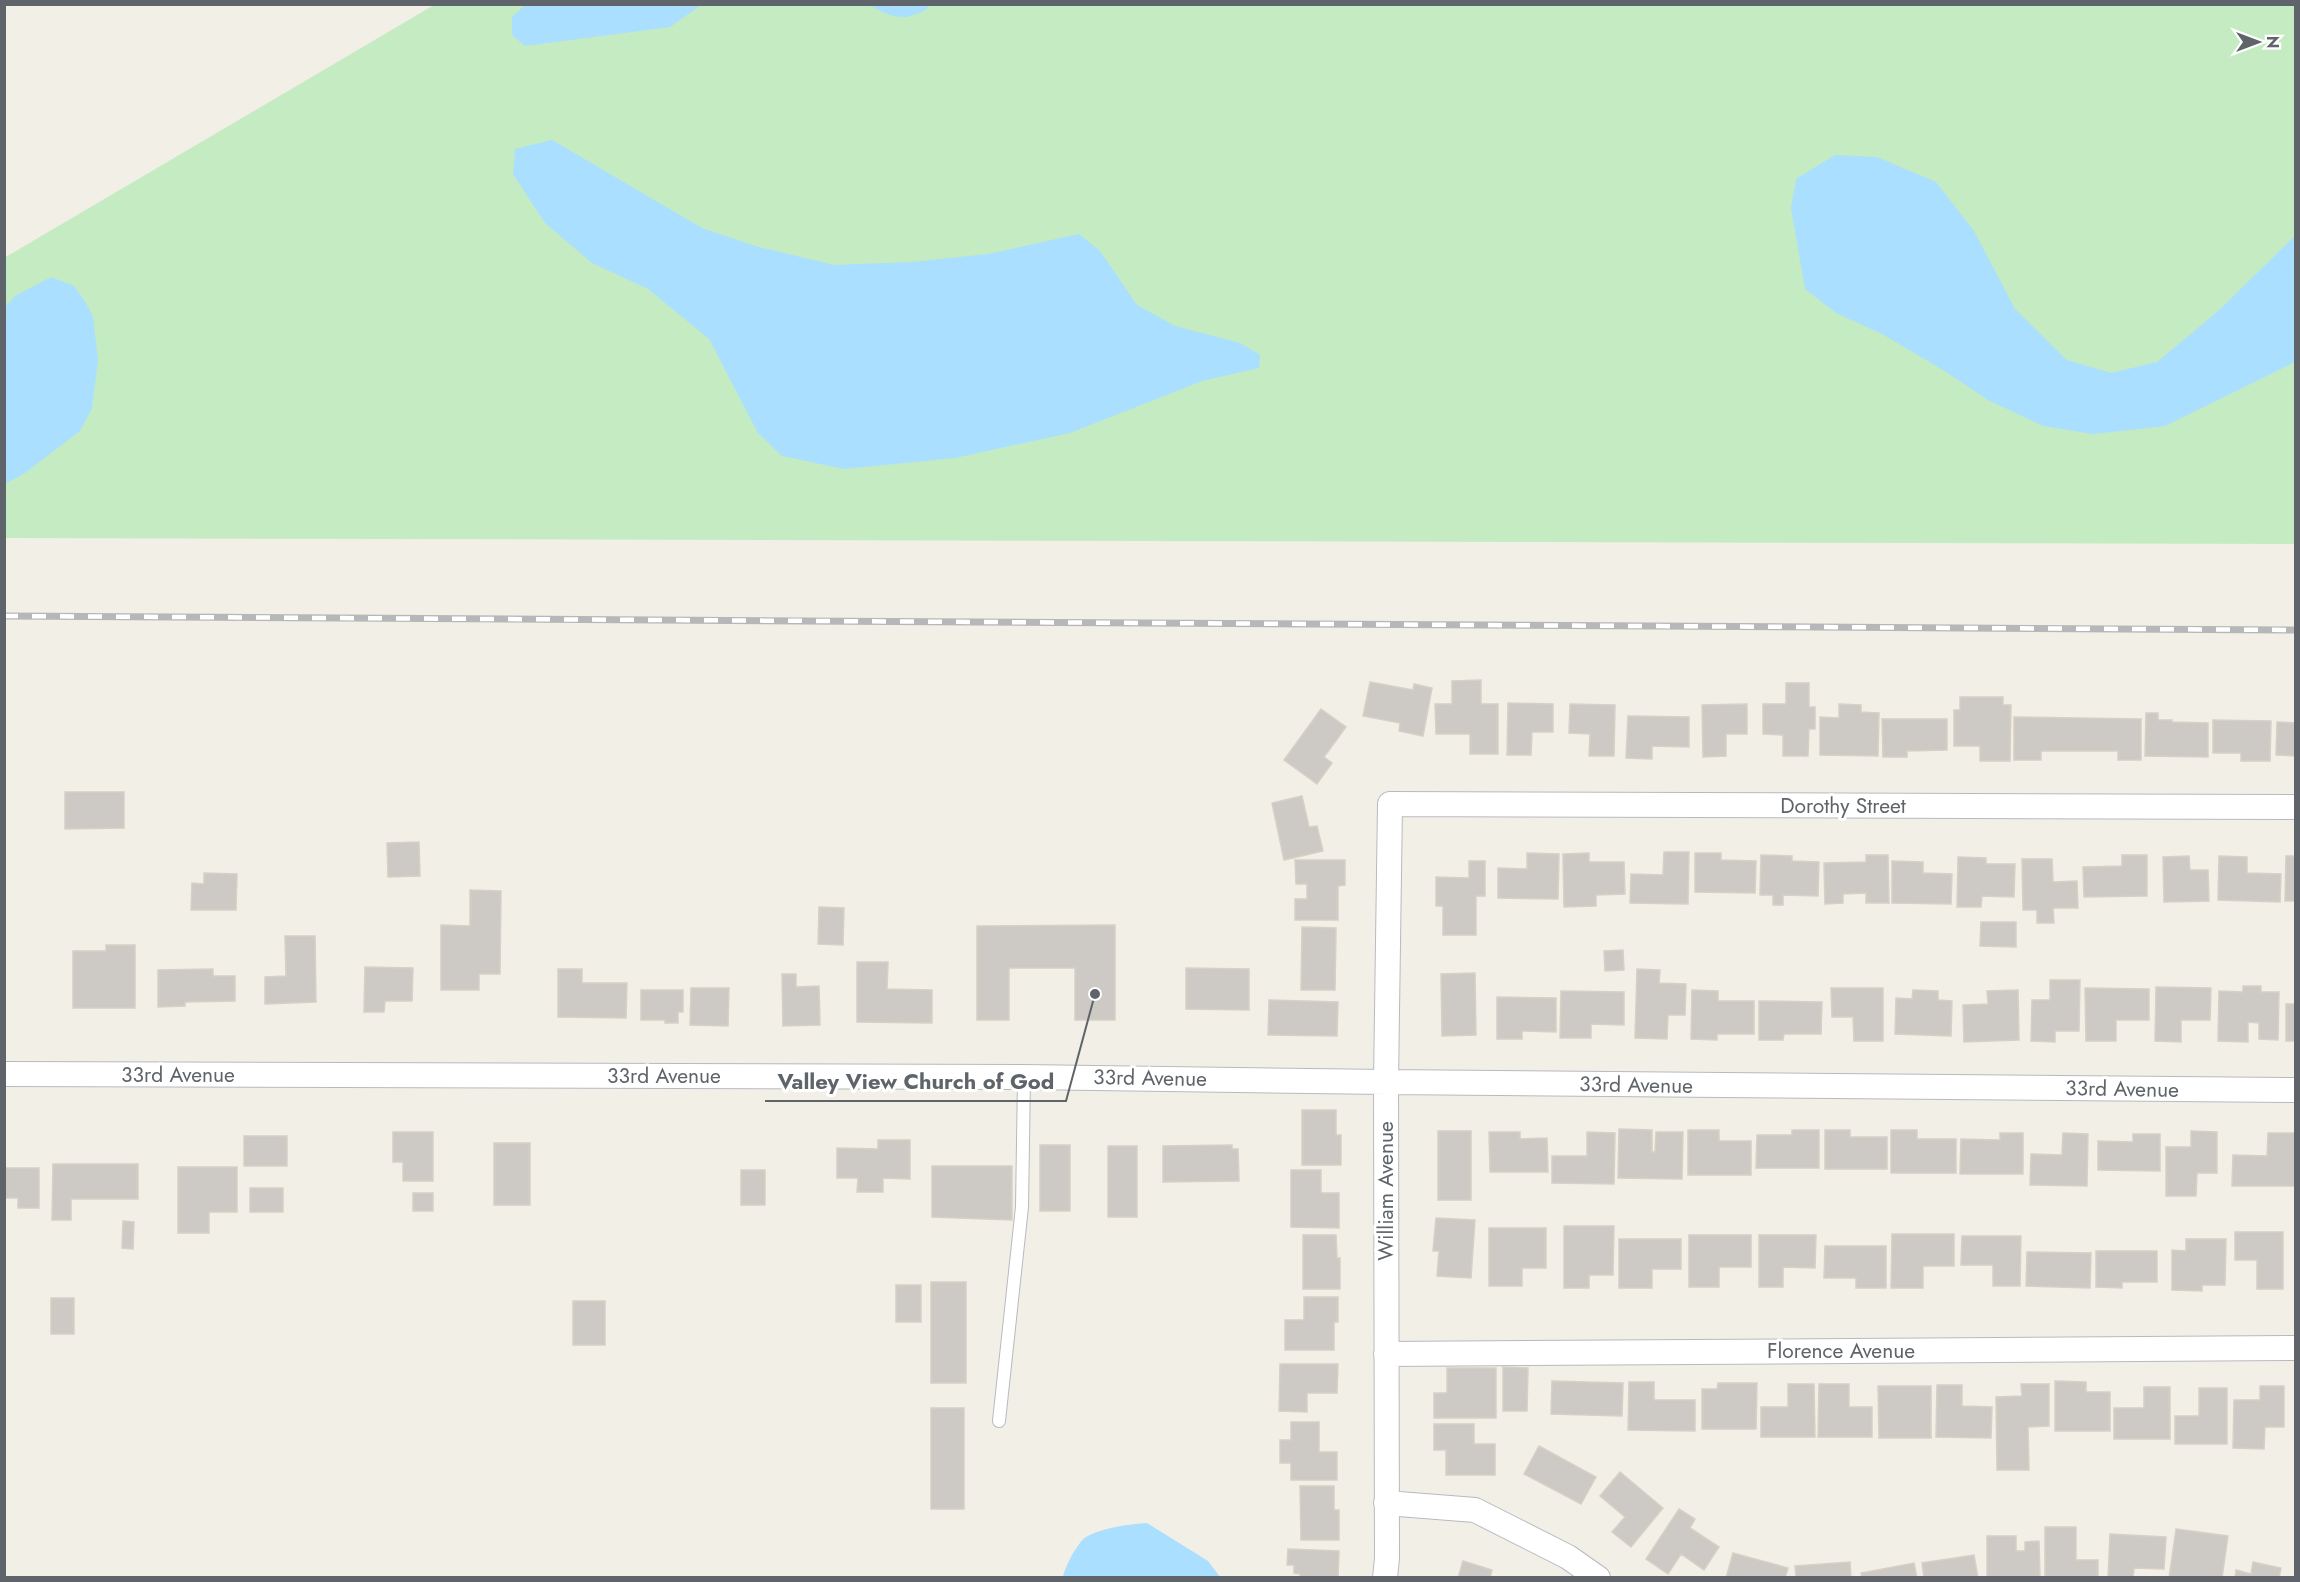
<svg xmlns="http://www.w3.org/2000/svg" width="2300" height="1582" viewBox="0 0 2300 1582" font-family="Jost,sans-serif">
<rect width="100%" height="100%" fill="#f2efe7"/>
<path fill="#c5ebc2" d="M434 5H2295V544L5 538 4 258Z"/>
<path fill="#aadfff" d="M525 5V4L701 5 670 27 525 46 512 35V17Z
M869 5H928L927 9C902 23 893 17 869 5Z
M552 140 702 228 755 246 834 265 912 262 988 254 1079 234 1100 251 1137 305 1175 326 1240 343 1260 355 1259 368 1202 381 1070 433 955 458 844 469 782 456 758 433 709 339 648 289 592 263 545 223 513 174 515 149Z
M1835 155 1877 157 1936 182 1974 231 2015 309 2067 360 2111 373 2157 362 2217 312 2295 236V362L2165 426 2093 434 2043 426 1988 400 1943 370 1882 334 1836 313 1805 289 1791 208 1796 179Z
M51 277 74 286 86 303 93 317 98 360 92 408 80 431 25 473 5 484V307L15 296Z
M1147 1523 1208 1561 1220 1577H1063C1065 1567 1077 1543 1086 1537 1101 1528 1130 1524 1147 1523Z"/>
<path fill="#cdc9c4" stroke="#d7d0c5" stroke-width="1.5" d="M1481 680V704H1498V754H1470V734H1436L1435 704H1452V681Z
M1370 682 1413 690 1414 684 1432 688 1423 736 1399 731 1400 723 1363 716Z
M1786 683H1809V707H1815V729H1809L1808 756H1783V735L1763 734V704H1786Z
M1960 697H2003V705H2011L2010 761H1980V746H1954V710H1960Z
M1508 703 1553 704V732H1532L1531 755H1507Z
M1570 704 1615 705 1614 756H1589L1590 734 1569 733Z
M1747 704V734H1726V756L1703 757 1702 705Z
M1839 704 1861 705V712L1879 713 1878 756 1820 755V717L1839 718Z
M1321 709 1346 727 1324 757 1332 763 1317 784 1284 760Z
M2146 713H2158V720H2172V722L2208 723V757L2145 756Z
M1628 716 1689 717V747L1652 746V759L1626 758Z
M2014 717 2141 719V760H2118V751H2041V760H2014Z
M1882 719H1947V750L1907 751V757H1883Z
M2213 720 2271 721 2270 761H2241V753H2213Z
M2277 722 2296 723V756L2276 755Z
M65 792H124V828L65 829Z
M1302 796 1309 827 1317 826 1323 851 1284 860 1272 803Z
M419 842 420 876 388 877 387 843Z
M1664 852H1689L1688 904 1630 903 1631 874 1663 875Z
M1527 853 1559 854 1558 899 1498 898V868L1527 869Z
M1589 853V862H1624L1625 894 1596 895V906L1564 907 1563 854Z
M1695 853H1721V860L1756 861 1755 893 1695 892Z
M1761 855 1792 856V861L1819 862 1818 896 1783 895V905H1773V895H1760Z
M1866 855H1888L1889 903H1866V893L1843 894V903L1825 904 1824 863 1866 862Z
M2122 855H2147V896L2084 897 2083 867 2122 866Z
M2189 856 2190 870H2208L2209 901 2164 902 2163 857Z
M2219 856 2247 857V873L2281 874 2280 902 2218 900Z
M2286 856H2296V901H2285Z
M1958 857 1986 858V864H2015L2014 897 1982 896 1981 907H1957Z
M2022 859H2052L2053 882 2077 881 2078 908H2053L2054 923H2037V910H2023Z
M1295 860H1345V885L1338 886V920H1295V899H1307V884H1296Z
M1469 861H1485V896H1476V935H1443V906H1436V877L1469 878Z
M1892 861 1923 862V873L1952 874 1951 904 1892 903Z
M204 873 237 874 236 910H191L192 883 204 884Z
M470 890 501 891 500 974H479V990H441V925L470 926Z
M819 907 844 908 843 945 818 944Z
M1981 922H2016V947L1980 946Z
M1115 925V1020H1075V968H1009V1020H977V926Z
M1302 927 1336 928 1335 990H1301Z
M285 936H315L316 1002 265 1004V977L286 976Z
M106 945H135V1008H73V951H106Z
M1623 950 1624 970 1605 971 1604 951Z
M857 962H888L887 989 932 990V1023L857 1022Z
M365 967 413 968 412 1001H385L384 1012H364Z
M1186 968 1249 969V1010L1186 1009Z
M213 969V976H235V1001L185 1002V1006L158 1007V970Z
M558 969H582V983H627L626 1018 558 1017Z
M1637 969 1660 970 1659 983 1686 984 1685 1015H1668L1667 1039 1635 1038Z
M1475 973 1476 1035 1442 1036 1441 974Z
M782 974H796V987L819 986 820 1025 783 1026Z
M2050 980H2080L2079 1031H2055V1042L2031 1041 2032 1000H2050Z
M2243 986H2261V992H2279L2278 1040 2259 1039V1023L2248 1022V1042L2218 1041 2219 991 2243 992Z
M2156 987 2211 988 2210 1020H2181V1042L2155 1041Z
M691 988H729L728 1026 690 1025Z
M1831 988H1883V1041H1854L1853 1017H1832Z
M2085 988 2149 989V1020H2116V1041H2086Z
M641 990H683V1012H678V1023H665V1020H641Z
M1692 990 1718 991V1001H1754V1034H1717V1040L1691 1039Z
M1913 990 1938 991V1000L1952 1001 1951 1036 1895 1034 1896 998 1912 999Z
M2018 990 2019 1040 1964 1042 1963 1005 1988 1004 1987 991Z
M1561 991 1624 992V1025L1591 1024V1038H1560Z
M1497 997 1556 998V1032L1522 1031V1039H1497Z
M1269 1000 1338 1002 1337 1036 1268 1035Z
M1759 1001 1822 1002 1821 1034H1784L1783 1040H1759Z
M2286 1004H2296V1041H2286Z
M1302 1110H1336V1135H1341V1165H1302Z
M1619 1129 1652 1130V1152H1655L1656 1132H1683L1682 1179 1618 1178Z
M1688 1130H1719V1141H1751V1175H1688Z
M1792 1130H1819V1168H1756L1757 1135H1792Z
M1825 1130H1850V1137H1887V1169H1825Z
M1891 1130H1917V1139H1956V1173H1891Z
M1438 1131H1471V1200H1438Z
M2191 1131 2217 1132V1173H2197L2196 1196H2166V1147H2191Z
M393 1132H433V1181H403V1162H393Z
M1489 1132H1520V1139L1547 1138 1548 1172H1490Z
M1587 1132 1615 1133 1614 1184 1552 1183V1156H1587Z
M2000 1133H2023V1174H1960L1961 1139 2000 1140Z
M2063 1133 2088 1134 2087 1186 2030 1185 2031 1154 2062 1155Z
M2268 1133H2296L2295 1186H2232L2233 1155 2267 1156Z
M2133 1134H2160V1171L2098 1170V1141L2133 1142Z
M244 1136H287V1166H244Z
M878 1140H910V1179L883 1178V1192H857L858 1178H837V1148L878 1149Z
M494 1143H530V1205H494Z
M1040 1145H1070V1211H1040Z
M1232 1145V1149H1238L1239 1181 1163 1182V1146Z
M1108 1146H1137V1217H1108Z
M53 1164H138V1199H71V1220H52Z
M932 1166H1012V1220L932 1217Z
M178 1167H237V1212H209V1233H178Z
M4 1168H39V1208H18V1198H4Z
M741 1170H765V1205H741Z
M1291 1170H1321V1193H1339V1228L1291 1227Z
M250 1188H283V1212H250Z
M413 1193H433V1211H413Z
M1436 1218 1475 1220 1471 1278 1437 1276 1439 1251H1433Z
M123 1221 134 1222 133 1249 122 1248Z
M1564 1226H1614L1613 1275H1589V1288H1564Z
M1489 1228H1546V1268H1522V1286H1489Z
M2235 1232H2283V1289H2257V1260H2235Z
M1892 1234H1954V1266H1923V1288H1891Z
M1303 1235H1336L1337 1258H1340V1289H1303Z
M1689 1235H1751V1267H1719V1287H1689Z
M1759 1235H1816L1815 1268 1783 1267V1287H1759Z
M1962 1236H2021L2020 1286H1993V1265H1961Z
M1619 1239H1681V1269H1652V1288H1619Z
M2186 1239H2226L2225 1285H2202V1291L2172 1290V1250L2186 1251Z
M1825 1246H1886V1288H1856V1278H1824Z
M2096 1251H2157V1282H2122V1288L2096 1287Z
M2027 1252 2091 1253 2090 1288 2026 1286Z
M931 1282H966V1383H931Z
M896 1285H921V1322H896Z
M1304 1297H1338V1322H1334V1350H1285V1320H1304Z
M51 1298H74V1334H51Z
M573 1301H605V1345H573Z
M1280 1364H1338L1337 1393H1307V1412L1279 1411Z
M1503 1367 1528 1368 1527 1411H1503Z
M1447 1368H1496V1418H1434V1393H1447Z
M1552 1381 1623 1383 1622 1416 1551 1414Z
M2055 1381 2086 1382V1392H2110V1431H2055Z
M1629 1382H1654V1400H1695V1431L1628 1430Z
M1718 1383H1757L1756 1429H1702V1389H1717Z
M1788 1384H1814L1815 1437H1761V1407H1788Z
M1819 1384H1849V1407H1872V1437H1818Z
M2021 1384H2050H2049V1426L2028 1427 2029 1470H1997L1996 1397 2022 1396Z
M1937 1385H1962V1406L1992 1407 1991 1438 1936 1437Z
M1878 1386H1931V1438H1879Z
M2260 1386H2284V1427H2265L2264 1449 2233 1448 2234 1400H2260Z
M2144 1387H2170V1439H2114V1408H2144Z
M2199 1388H2227V1444H2175V1416H2199Z
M931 1408H964V1509H931Z
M1291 1422H1319V1452H1337V1480H1291V1463H1280V1440H1291Z
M1434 1424H1474V1444H1495V1475H1446V1450H1434Z
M1539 1446 1596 1477 1581 1504 1524 1474Z
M1620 1472 1663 1508 1631 1547 1612 1532 1625 1517 1600 1496Z
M1300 1486H1334V1510H1339V1540H1301Z
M1679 1509 1695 1519 1690 1528 1719 1547 1704 1570 1681 1554 1668 1574 1646 1559Z
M2045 1527H2076V1560H2098V1578H2045Z
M2176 1529 2228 1536 2222 1578H2169Z
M2110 1534 2166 1537 2164 1569 2134 1568 2133 1578H2108Z
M1987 1536H2016V1551H2025V1542L2039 1541 2040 1578H1987Z
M1288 1549 1339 1551 1338 1578H1300V1574L1294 1573V1565H1287Z
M1733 1553 1788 1568 1785 1578H1726Z
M1974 1555 1978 1578H1924L1922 1563Z
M1463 1561 1492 1570 1490 1578H1458Z
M1850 1562 1851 1578H1796L1795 1566Z
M2253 1562 2281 1568 2279 1578H2235L2236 1570 2251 1574Z
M1914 1563 1917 1578H1862L1861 1573Z"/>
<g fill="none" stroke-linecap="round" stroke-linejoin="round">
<g stroke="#b7babf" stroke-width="14">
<path id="lane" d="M999 1421 1022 1207 1024 1077"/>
</g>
<g stroke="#b7babf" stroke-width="26">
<path id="street" d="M4 1074 1024 1077 1386 1082 2296 1090
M1386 1354 2296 1348
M1386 1503 1475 1510 1568 1557 1598 1578
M1385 1578 1387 1558 1386 1082 1390 804 2296 807"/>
</g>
<use href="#lane" stroke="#fff" stroke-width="12"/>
<use href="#street" stroke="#fff" stroke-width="24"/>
<g stroke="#b6b7b8" stroke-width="7">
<path id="rail" d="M4 616 2296 630"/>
</g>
<use href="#rail" stroke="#fff" stroke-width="4.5" stroke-dasharray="14" stroke-linecap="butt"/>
</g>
<g text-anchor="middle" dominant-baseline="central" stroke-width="6" stroke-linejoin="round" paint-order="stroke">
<g font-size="21" fill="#5e6469" stroke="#fff">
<text x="1843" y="806">Dorothy Street</text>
<text x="178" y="1075">33rd Avenue</text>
<text x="664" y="1076">33rd Avenue</text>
<text transform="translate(1150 1078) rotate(1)">33rd Avenue</text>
<text transform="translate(1636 1085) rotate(1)">33rd Avenue</text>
<text transform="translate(2122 1089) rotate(1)">33rd Avenue</text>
<text transform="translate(1386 1191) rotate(-90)">William Avenue</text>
<text x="1841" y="1351">Florence Avenue</text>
</g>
</g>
<path fill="none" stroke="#5e6469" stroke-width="2" d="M1095 994L1066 1101H765"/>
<circle fill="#5e6469" stroke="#fff" stroke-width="2" cx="1095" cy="994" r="6"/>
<g font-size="22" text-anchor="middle" font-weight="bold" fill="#5e6469" stroke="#fff" stroke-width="6" stroke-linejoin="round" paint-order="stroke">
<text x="916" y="1089">Valley View Church of God</text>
</g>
<rect width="2300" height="1582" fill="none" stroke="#5e6469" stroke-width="12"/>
<g transform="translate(2258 42) rotate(90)" stroke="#ffffff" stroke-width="4.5" paint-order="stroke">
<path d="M0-4.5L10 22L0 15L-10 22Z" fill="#5e6469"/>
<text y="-9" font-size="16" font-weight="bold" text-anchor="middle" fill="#5e6469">N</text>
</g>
</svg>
